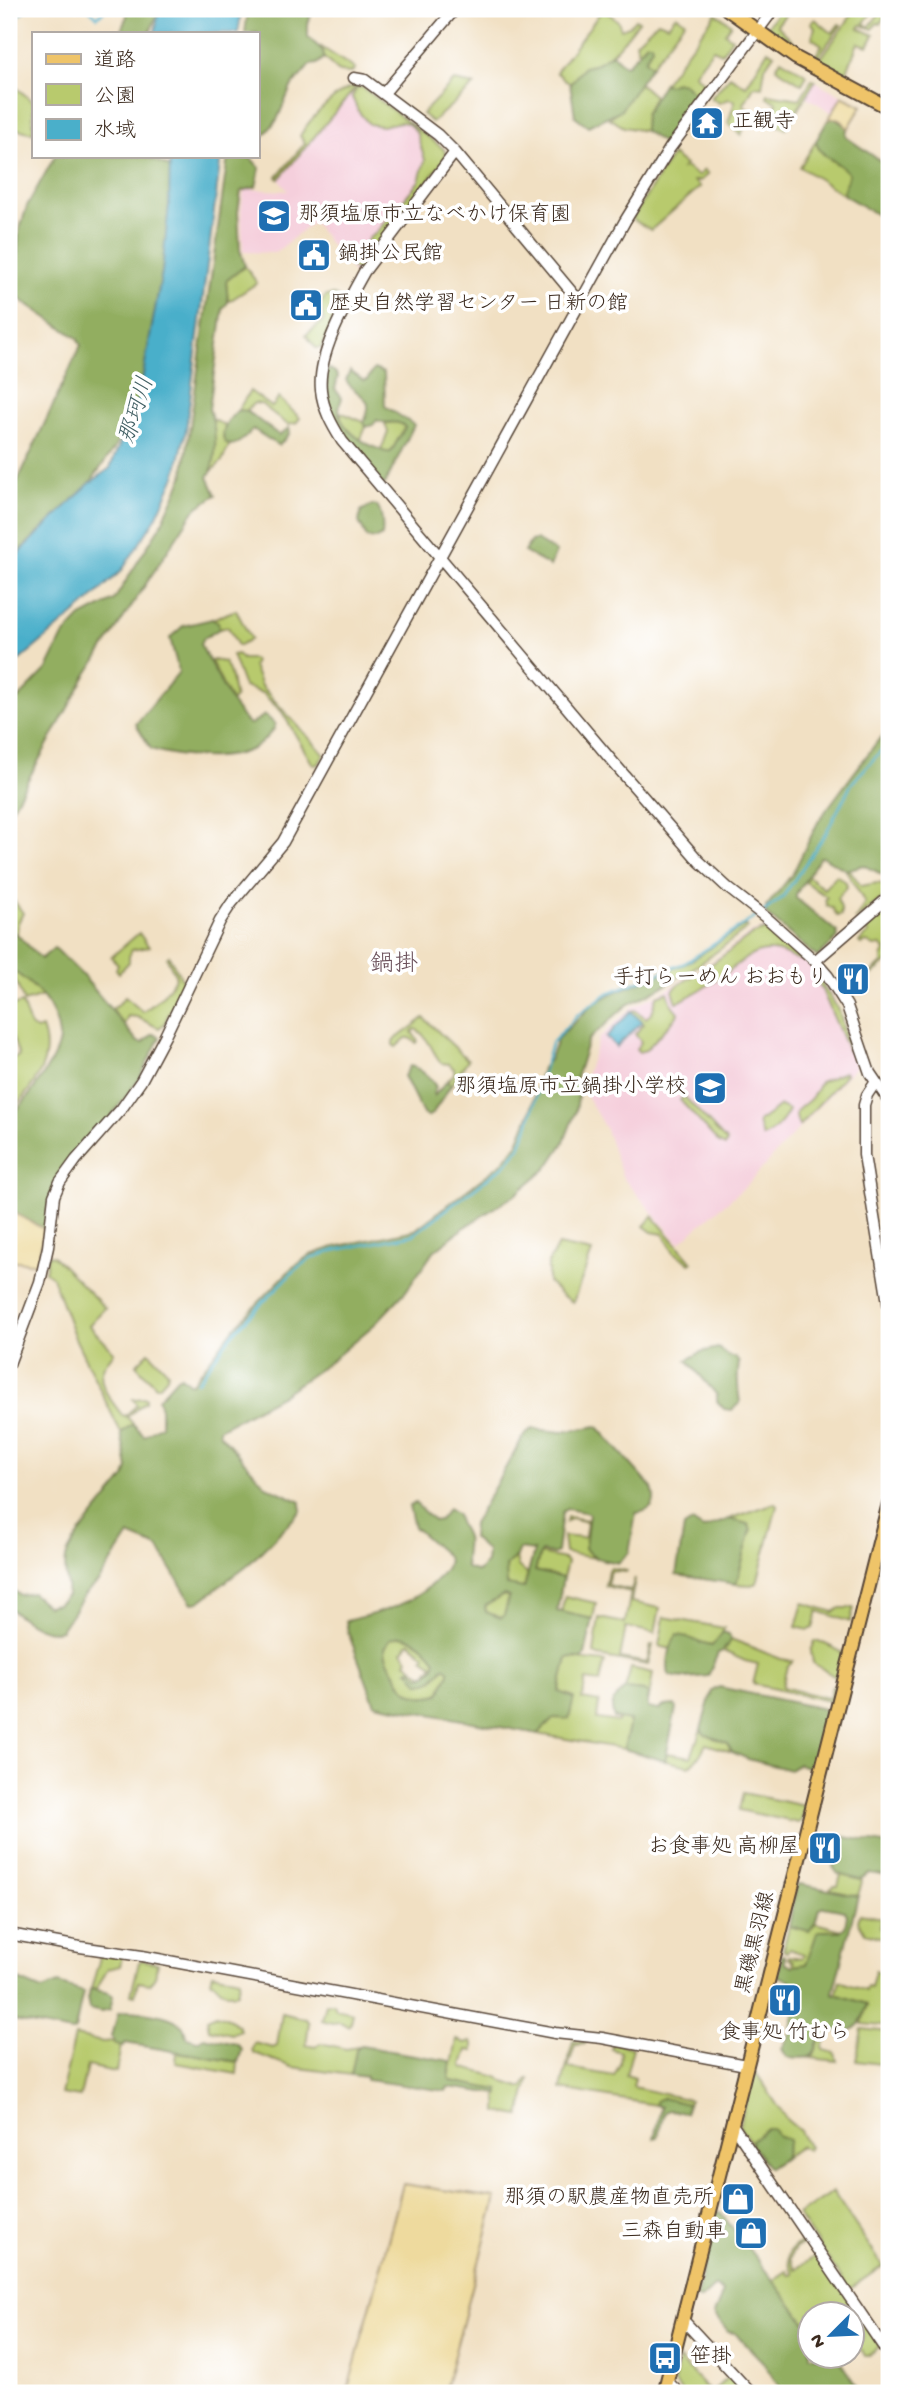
<svg xmlns="http://www.w3.org/2000/svg" width="898" height="2402" viewBox="0 0 898 2402" font-family="'Gochi Hand','Klee One',sans-serif">
<rect width="100%" height="100%" fill="#fff"/>
<filter id="ink" filterUnits="userSpaceOnUse"><feTurbulence type="fractalNoise" baseFrequency=".0143" numOctaves="2"/><feDisplacementMap in="SourceGraphic" scale="14" xChannelSelector="R" yChannelSelector="G"/><feConvolveMatrix kernelMatrix="1 2 1 2 8 2 1 2 1" color-interpolation-filters="sRGB"/></filter>
<filter id="wash" filterUnits="userSpaceOnUse"><feTurbulence type="fractalNoise" baseFrequency=".00686" numOctaves="4" result="noise"/><feDisplacementMap in="SourceGraphic" scale="28" xChannelSelector="R" yChannelSelector="G"/><feGaussianBlur stdDeviation="1.57" result="paint"/><feColorMatrix in="noise" values="0 0 0 0 0 0 0 0 0 0 0 0 0 0 0 0 0 1.4 0 .05"/><feComposite in="paint" operator="in"/></filter>
<g filter="url(#wash)">
<rect width="100%" height="100%" fill="#f1e0c3"/>
<path fill="#f5cfdc" d="M815 81 842 96 833 113 805 96Z
M357 86H362L445 148 448 157 358 274H354L313 222 275 253 243 252 241 210 244 189 288 191 279 179Z
M768 927 814 968 828 987 840 1011 849 1036 855 1067 747 1185 679 1243 623 1178 606 1130 584 1092 583 1084 599 1038 632 1007 670 988 708 964 752 932Z"/>
<path fill="#b8ca6d" stroke="#7a7a46" stroke-width="2" fill-rule="evenodd" d="M603 9 618 21 621 29 629 26 635 19 639 21C623 41 610 62 584 67L570 84 556 72Z
M780 9H790L777 25 797 45 795 47 767 27Z
M856 9H874L864 23 869 27 883 9H889L880 24 877 23 873 29 861 25 859 28 874 35 868 46 858 43 846 74 819 61Z
M716 13 731 24 725 33 732 38 722 53 713 49 694 74 709 87 700 99 683 84 668 85 663 84Z
M676 15 685 21 651 66 645 60 652 47 647 43 638 52 636 42 658 21 668 25Z
M815 19 832 33 839 24 841 25 816 60 801 51 803 49 815 56 822 45 812 38 815 27 811 23Z
M320 46 355 69 351 73 339 72 324 58 323 51Z
M768 50 774 54 765 67 762 87 754 86 743 106 751 111 741 135 728 123 735 101 729 99 719 103 711 98 730 76 746 86Z
M781 59 807 75 802 84 776 68Z
M812 79 815 81 786 129 768 119 777 103 767 97 768 94 800 99Z
M9 81 33 102V133L9 127Z
M454 81 475 85 432 122 422 114Z
M639 83 654 96 645 114 644 131 624 127 609 118 614 115Z
M357 86 279 179 277 177 305 143 300 136C309 119 338 89 357 86Z
M362 87 444 149 446 157 358 272 351 267 353 263 370 237 375 234 419 181 425 160 416 131 407 123 400 122 382 126 369 124 358 111 352 97 357 88Z
M816 141C819 158 840 161 849 174L843 192 844 195 800 167Z
M672 155 685 165 683 168 685 167 698 176 704 170 708 174 700 181H694L700 187 651 230 632 219Z
M245 266 257 283 228 302 226 281Z
M334 295 341 299 343 303 321 348H316L306 335 324 321 319 305 326 296Z
M250 391 272 407 279 398 300 418 296 423 288 425 261 404 254 403 246 411 238 410Z
M340 412 364 422 366 427 360 441 342 423Z
M213 419 225 426 223 438 230 444 222 461 212 471Z
M394 422 402 424 405 427 391 452 386 453 381 450 388 432 385 424Z
M236 610 251 639 238 646 228 627 219 629 218 622 212 619Z
M237 654 242 659H253L255 661 253 666 261 686 324 754 319 764 315 765 312 763 282 712 262 693 244 687 232 655Z
M213 660 224 662C233 674 231 685 235 698L231 702 211 661Z
M846 870H850L861 886 877 883 889 885V893L855 920 865 903Z
M836 875 846 882 847 887 837 898 841 908V915L837 916 832 908 827 906 825 900 827 897 805 882 808 876 824 889Z
M9 894 23 913 18 923 17 933 9 935Z
M889 903V960L850 994 844 987 845 986 851 991 882 963V958L885 950 881 945 874 946 867 942 861 944 859 942 869 933 866 930 858 929Z
M746 925 748 928 700 964 666 985 669 980 662 973 687 963Z
M769 929 803 960C793 962 785 950 768 951 749 952 739 964 725 974 710 985 693 994 677 1003L673 991 677 986 710 965 753 934Z
M139 933 149 947 132 950 129 956V962L119 973 116 969 118 964 111 957Z
M169 956 183 981V985L164 1024 159 1028 137 1017 128 1016 124 1025 111 1009 117 1006 125 997 143 1012C157 1002 167 993 176 977L167 958Z
M9 968 28 981 43 996 24 1002 15 979 9 975Z
M816 973 839 1011 850 1051H848L822 990 813 976Z
M668 992 672 1005 678 1012 677 1016 646 1050 639 1052 636 1049 641 1042 635 1034 644 1024 631 1011 635 1010 646 1018 652 1013 657 996Z
M22 1003 30 1026 37 1030 42 1028C54 1059 36 1082 17 1105L9 1075V1060L19 1056 9 1028V1007Z
M424 1018 468 1060 451 1085 447 1081 454 1074V1069L449 1064 441 1063C433 1053 427 1034 415 1029L412 1032 418 1041 416 1043 410 1038H406L396 1047 393 1045V1041Z
M844 1072 846 1074 799 1126C793 1112 796 1110 807 1102 814 1097 817 1089 820 1082Z
M684 1096 727 1142 725 1146 719 1143 680 1100Z
M780 1106 789 1110C785 1119 772 1135 762 1137L758 1122Z
M653 1216 692 1262 690 1263 674 1252 663 1234 652 1232 644 1226Z
M558 1245 592 1252 573 1302 562 1296 548 1282V1263Z
M48 1255 53 1256 105 1308 89 1325 114 1352C110 1358 103 1365 102 1372 98 1386 114 1404 122 1415L125 1416 137 1405 133 1399 146 1398V1401L127 1417 135 1426 131 1425 121 1433 75 1338 52 1277 45 1272Z
M149 1352 168 1372 167 1377 159 1386H156L136 1365Z
M775 1503 777 1506 757 1583 751 1585 736 1584 751 1530 747 1524 729 1519Z
M567 1517 589 1520 585 1548 594 1558 565 1553 563 1536 583 1538 585 1536 587 1522 571 1518 566 1522Z
M540 1554 564 1559 567 1562 563 1578 535 1571Z
M516 1557 518 1566 528 1575 524 1588 522 1589 507 1585C504 1573 504 1562 516 1557Z
M611 1568 627 1571V1572L610 1571 607 1585 631 1590 635 1578 631 1602 660 1608 655 1633 626 1627 620 1658 647 1663 651 1645H653L648 1665 598 1656 594 1653 599 1618 625 1623 631 1592 605 1586 608 1570Z
M504 1595 509 1597 504 1616 501 1618 486 1612 485 1606Z
M565 1596 596 1603 593 1619 561 1613Z
M803 1603 834 1612 840 1608H854L850 1622 818 1611 813 1628 808 1630 796 1627Z
M664 1617 724 1628 721 1636 713 1646 674 1639 671 1649 659 1646Z
M399 1636C415 1637 426 1647 436 1660 434 1669 429 1675 420 1677L418 1683 433 1680 444 1667 449 1670V1674L439 1694C429 1696 420 1698 411 1693 403 1689 384 1658 385 1649 385 1647 389 1641 390 1639ZM410 1642 425 1656 423 1658 433 1665 426 1674H421L406 1662 408 1659 402 1651Z
M731 1639 781 1659 793 1661 787 1666 782 1687 827 1698 830 1696 832 1686 835 1687 832 1699 828 1701 753 1684 758 1664 745 1661 723 1651Z
M815 1641H819L844 1653 837 1678 813 1663 811 1651Z
M567 1658 605 1662 600 1682 586 1680 582 1699 599 1702 597 1719 618 1722 619 1718 630 1721 624 1749 538 1734 554 1718 572 1696 559 1692Z
M631 1668 653 1673 649 1698 644 1691 625 1689Z
M701 1729 704 1734 727 1743 732 1752 706 1744 700 1755 690 1766 665 1761 666 1753 691 1757Z
M743 1793 805 1806 801 1821 798 1823 739 1810Z
M841 1875 860 1879 862 1881 858 1896 829 1890 834 1886H838Z
M860 1914 881 1918 879 1928 885 1930 883 1938 865 1933 858 1921Z
M815 1923 842 1930 821 1931 806 1964 793 1966 794 1961 788 1958 789 1956 802 1958 804 1954 789 1949 787 1952 783 1950 789 1926 809 1931Z
M101 1954 122 1957 120 1966 108 1969 96 1989H91Z
M142 1960 157 1963 155 1978 150 1984 138 1982 135 1995 131 1994 139 1962Z
M875 1971 889 1974V2027L862 2024 867 2004 836 1995 840 1981 866 1991 867 1987 871 1988Z
M213 1973 240 1979 237 1993 234 1994 221 1990 211 1980Z
M334 2003 336 2009 353 2013 351 2023 348 2026 340 2022 332 2023 322 2020 326 2004Z
M282 2013 306 2019 309 2023 306 2045 316 2047 321 2043 346 2049 358 2047 351 2075 292 2067 254 2053 252 2050 254 2043 273 2048 277 2046Z
M216 2015C225 2017 238 2022 240 2030L232 2034 209 2029 207 2019Z
M862 2029 889 2032V2065L856 2061Z
M826 2030H829L823 2048 824 2050 835 2053 837 2061 810 2058 814 2056 822 2034Z
M75 2036 103 2042 112 2041 116 2045 121 2046 116 2072 87 2066 80 2097 61 2094Z
M457 2040 466 2043 471 2041 473 2043V2051L467 2050 462 2065 464 2068 498 2077 504 2082 523 2088 527 2079H529L520 2116 497 2112 498 2090 451 2081 449 2078Z
M573 2041 586 2042 585 2044 575 2045 568 2068 614 2076 620 2064 621 2052 611 2049 613 2043 633 2048 626 2075 635 2078 633 2087 690 2100 688 2104 663 2100 655 2105 561 2089Z
M177 2052 238 2062 237 2074 176 2063Z
M755 2071 787 2120 800 2131 809 2147 807 2150 801 2146 769 2168 739 2126Z
M833 2192 883 2266 849 2289 798 2215Z
M807 2238 852 2304 843 2310 846 2314H810V2328L773 2280 787 2271 789 2275 793 2273C782 2253 790 2248 807 2238ZM806 2241 816 2256 795 2269 790 2259C792 2249 798 2246 806 2241Z
M861 2318 880 2346 868 2356H865L862 2350 853 2351V2345L862 2340 863 2336 855 2321Z
M679 2359 711 2393 729 2376 745 2393H682L674 2382Z"/>
<path fill="#92ae60" stroke="#666c3f" stroke-width="2" fill-rule="evenodd" d="M126 9H159L150 33H120L127 16Z
M248 9H314L308 22V37L323 51 324 58 317 64 310 65 291 87 277 120 257 144V33H245Z
M647 43H651L652 47 645 60 651 66 621 110 588 126 575 116 570 84 584 67 594 65 612 54 624 65 628 64Z
M676 82 684 84 700 99 672 140 663 143 644 131 645 114 663 84 668 85Z
M834 118 847 127 846 137 889 167V222L844 195 843 192 849 174C840 161 819 158 816 141L828 120Z
M55 156H145L170 167 169 205 162 272 139 397 114 449 89 484 9 561V500L81 345 77 338 21 300 15 291 19 232 27 206Z
M228 156H249L260 168 256 187 241 191 238 212 240 249 245 266 226 281 228 302 223 309 209 409C216 426 219 461 208 477L216 495 195 509 85 677 9 814V708L47 669 63 636 81 617 114 600 162 523 183 477Z
M330 369 335 372 338 377 335 389 342 398C330 422 358 440 376 448 382 450 384 453 391 452L405 427C398 418 386 426 377 420L373 425 366 427 364 422C377 394 356 398 346 380L350 371 364 381 367 380 374 369 384 373 385 406 414 425 385 484H381C353 451 321 418 326 371Z
M238 410 246 411 279 435 289 428 290 433 279 446 253 429C226 463 210 435 238 410Z
M372 505 377 506C383 515 383 526 382 536L376 539 367 538 359 522 361 511Z
M536 540 556 552 550 566 524 552 531 541Z
M212 619 218 622 219 629 203 639 200 644 231 702 247 723 251 724 265 715 275 724 274 729C268 735 262 744 254 748 228 762 178 758 151 749L136 724 179 672 170 638 183 626Z
M889 730V878L864 865 846 870 823 857H820L796 894V898L837 932 838 938 817 957 766 914V907L793 873 819 820 877 742Z
M16 933 41 959 54 948 57 950 83 976 138 1042 143 1043 153 1034 160 1037 140 1078 51 1194 44 1229 9 1210V1100L12 1111H16C28 1098 61 1054 59 1036 56 1004 34 985 9 968V935Z
M662 973 666 975 669 980 666 985 627 1005 588 1040 576 1078 579 1091 576 1111 563 1144 547 1168 515 1195 463 1228 434 1251 406 1291 376 1323 331 1361 282 1395 219 1429V1433L266 1486 301 1502V1511L250 1563 199 1602 192 1603 158 1547 129 1535 98 1582 85 1594 61 1630C42 1635 23 1619 9 1608V1588L20 1595 32 1593 47 1606 57 1604 67 1596C69 1584 63 1575 66 1558 69 1542 113 1493 125 1477L128 1468 121 1433 131 1425 135 1426 144 1436 161 1425V1408L158 1399 177 1378 181 1376 189 1383H192L235 1327 292 1268 310 1255 335 1247 415 1230 501 1164 517 1145 530 1113 542 1068 549 1060 558 1038 592 1005 615 992Z
M410 1066C420 1068 431 1078 436 1087L433 1094 434 1096 447 1081 451 1085 433 1113 427 1117 423 1114 404 1076Z
M718 1348 731 1357H735L739 1363C737 1374 738 1391 740 1403L732 1410 724 1409 717 1401V1395L687 1360 701 1352Z
M597 1426 652 1488C658 1505 651 1511 636 1513L629 1553 618 1563C605 1560 592 1560 585 1548L589 1513 567 1509 562 1512 557 1552 553 1554 541 1552 540 1554 535 1571 563 1578 557 1611 593 1619 585 1654 582 1658H567L559 1692 574 1698 569 1719 554 1718 538 1734 375 1704 348 1632 346 1621C385 1612 429 1600 449 1562L446 1555 414 1527 409 1507 415 1503 434 1521 439 1520 448 1509 457 1515C458 1525 464 1529 466 1537 468 1547 463 1557 466 1568L478 1572 486 1563 487 1551 472 1538 473 1524 525 1434 532 1429 562 1432ZM519 1549 534 1551 524 1588 507 1585 506 1566 516 1557ZM504 1595 509 1597 504 1616 501 1618 486 1612 485 1606ZM399 1636C415 1637 426 1647 436 1660 435 1668 429 1675 420 1677L411 1669 408 1670 419 1683C431 1684 436 1676 444 1667L449 1670V1674L439 1694C429 1696 420 1698 411 1693 403 1689 384 1658 385 1649 385 1647 389 1641 390 1639Z
M729 1519 748 1524 751 1530 736 1584 676 1575 684 1527 692 1522 703 1529Z
M723 1632 729 1634 731 1639 723 1651 718 1653 708 1676C697 1677 678 1680 669 1675 666 1663 670 1644 677 1635 692 1636 700 1645 712 1646Z
M719 1687 824 1709 826 1711 811 1768 798 1764 790 1770 748 1759 732 1752 727 1743 704 1734 701 1729 712 1691Z
M625 1689 644 1691 648 1694V1708L658 1710 664 1706 675 1705 676 1709 665 1761 624 1749 630 1721 614 1718C609 1703 613 1698 625 1689Z
M840 1836 889 1845V1876L869 1873 860 1880 838 1874 833 1867Z
M800 1884 858 1896 833 1993 867 2004C860 2032 854 2032 826 2030 806 2050 828 2061 787 2057L782 2049 789 2036 798 1998 788 1990 790 1980 778 1976 782 1955 785 1956V1964L793 1966 806 1964 817 1933 821 1931H840L845 1927 847 1915 845 1911 824 1907 819 1909 815 1923 809 1931 789 1926 796 1887Z
M9 1976 42 1990 58 1984 83 1992 75 2030 72 2032 9 2020Z
M91 1989 109 1993 113 1996 110 2010 101 2012 89 2009 87 1998Z
M127 2011C141 2012 175 2014 183 2027 185 2030 185 2035 187 2038L197 2041 204 2037 237 2044 242 2050 238 2062 125 2043 124 2047 116 2045 112 2037 118 2013Z
M361 2046 451 2061 449 2078 451 2081 499 2090V2094L448 2087 446 2091 366 2080V2077L351 2075 356 2050Z
M662 2098 688 2104 685 2113 668 2110 664 2112 658 2137 654 2138 661 2107 655 2105 657 2100Z
M765 2129H773L778 2136 789 2140 784 2158 769 2168 751 2145 752 2140Z
M717 2212H720L810 2328V2356L837 2357 861 2393H783L763 2362 735 2333 728 2332 714 2314 723 2292 715 2286 701 2299 696 2298Z"/>
<path fill="#eeda9e" stroke="#94825e" stroke-width="2" d="M842 96 862 106 848 129 842 121 834 118 828 120Z
M9 1210 44 1229 38 1264 9 1260Z
M403 2184 496 2198 445 2389 436 2393H347Z"/>
<path fill="#4aafca" stroke="#426c74" stroke-width="2" d="M159 9H242L238 33H155Z
M170 156H221L186 430 176 474 156 518 122 570 84 606 9 669V566L26 546 89 484 110 468 139 397 162 272 169 205Z
M631 1011 642 1022 616 1047 606 1037Z"/>
<g fill="none" stroke-linecap="round" stroke-linejoin="round">
<path stroke="#4aafca" stroke-width="2.5" d="M89 9 97 17 106 9
M9 24 26 9
M763 912 782 898 826 833 852 783 889 742
M197 1382 234 1332 296 1269 311 1258 337 1250 413 1235 505 1165 520 1147 528 1126 551 1044 577 1015 608 993 685 963 757 916"/>
</g>
</g>
<g filter="url(#ink)">
<g fill="none" stroke-linecap="round" stroke-linejoin="round">
<g stroke="#564537" stroke-width="13">
<path id="minor" d="M354 78 365 80 438 135 455 152 580 302
M384 93 455 9
M455 152 364 272C347 303 317 354 321 390 323 409 332 425 342 441L612 761 699 861 728 888 769 920 815 961 828 976 847 1006 870 1073 889 1101
M815 961 889 897
M875 1083 867 1095 864 1105V1155L889 1309
M9 1364 40 1282 48 1247 54 1196 60 1182 76 1160 122 1108 141 1081 165 1036 220 921 231 904 283 842 625 221 670 148 774 9
M9 1934 80 1947 142 1956 555 2033 602 2038 746 2065
M732 2124 889 2355
M683 2320 751 2393
M667 2381 679 2393"/>
</g>
<g stroke="#564537" stroke-width="16">
<path id="major" d="M727 9 796 58 889 108
M664 2393 889 1503"/>
</g>
<use href="#minor" stroke="#fff" stroke-width="10"/>
<use href="#major" stroke="#efc469" stroke-width="12"/>
</g>
</g>
<defs>
<g id="temple-square" transform="scale(1.75)"><rect x="-9" y="-9" width="18" height="18" rx="4" fill="#1f6fb2" stroke="#fff"/><path d="M0-6L5-2H3V0L6.5 2.5H4V6H1.5V3h-3V6H-4V2.5H-6.5L-3 0V-2H-5Z" fill="#fff"/></g>
<g id="school-square" transform="scale(1.75)"><rect x="-9" y="-9" width="18" height="18" rx="4" fill="#1f6fb2" stroke="#fff"/><path d="M0-5L7-2L0 1L-7-2ZM-4 1L0 2.5L4 1V4Q0 6-4 4Z" fill="#fff"/></g>
<g id="civic-square" transform="scale(1.75)"><rect x="-9" y="-9" width="18" height="18" rx="4" fill="#1f6fb2" stroke="#fff"/><path d="M-.6-6.5H3V-4.5H.6V-3L4-1V1h2V6H-6V1h2V-1L-.6-3ZM-1.2 2.5V6h2.4V2.5Z" fill="#fff"/></g>
<g id="restaurant-square" transform="scale(1.75)"><rect x="-9" y="-9" width="18" height="18" rx="4" fill="#1f6fb2" stroke="#fff"/><path d="M-5-6h1v4h1v-4h1v4h1v-4h1v5L-1.5 .5V6h-2V.5L-5-1ZM5-6V6H3V1.5H1.5Q1.5-4 5-6Z" fill="#fff"/></g>
<g id="shop-square" transform="scale(1.75)"><rect x="-9" y="-9" width="18" height="18" rx="4" fill="#1f6fb2" stroke="#fff"/><path d="M-5-2.5h2.3a2.7 3.5 0 0 1 5.4 0H5L5.5 6h-11ZM-1.5-2.5h3a1.5 2.3 0 0 0-3 0Z" fill="#fff"/></g>
<g id="bus-square" transform="scale(1.75)"><rect x="-9" y="-9" width="18" height="18" rx="4" fill="#1f6fb2" stroke="#fff"/><path d="M-5-6H5V4H4V6H2V4H-2V6H-4V4H-5ZM-3.5-4V0h7V-4ZM-3.5 1.2v1.5H-2V1.2ZM2 1.2v1.5H3.5V1.2Z" fill="#fff"/></g>
</defs>
<g fill-rule="evenodd">
<use href="#temple-square" x="707" y="123"/>
<use href="#school-square" x="274" y="216"/>
<use href="#civic-square" x="314" y="255"/>
<use href="#civic-square" x="306" y="305"/>
<use href="#restaurant-square" x="853" y="979"/>
<use href="#school-square" x="710" y="1088"/>
<use href="#restaurant-square" x="825" y="1848"/>
<use href="#restaurant-square" x="785" y="2000"/>
<use href="#shop-square" x="738" y="2199"/>
<use href="#shop-square" x="751" y="2233"/>
<use href="#bus-square" x="665" y="2358"/>
</g>
<g text-anchor="middle" dominant-baseline="central" stroke-width="7" stroke-linejoin="round" paint-order="stroke">
<g font-size="21" fill="#3b2a1e" stroke="#fff" text-anchor="start">
<text x="732" y="123">正観寺</text>
<text x="298" y="216">那須塩原市立なべかけ保育園</text>
<text x="338" y="255">鍋掛公民館</text>
<text x="330" y="305">歴史自然学習センター 日新の館</text>
<text x="828" y="979" text-anchor="end">手打らーめん おおもり</text>
<text x="686" y="1088" text-anchor="end">那須塩原市立鍋掛小学校</text>
<text x="800" y="1848" text-anchor="end">お食事処 高柳屋</text>
<text x="785" y="2034" text-anchor="middle">食事処 竹むら</text>
<text x="714" y="2199" text-anchor="end">那須の駅農産物直売所</text>
<text x="726" y="2233" text-anchor="end">三森自動車</text>
<text x="690" y="2358">笹掛</text>
</g>
<g font-size="21" fill="#3b2a1e" stroke="#fff">
<text transform="translate(757 1943) rotate(-76)">黒磯黒羽線</text>
</g>
<g font-size="23" font-style="italic" fill="#415f63" stroke="#fff">
<text transform="translate(138 411) rotate(-73)">那珂川</text>
</g>
<g font-size="24" fill="#6c525c" stroke="#fff">
<text x="394" y="965">鍋掛</text>
</g>
</g>
<rect width="898" height="2402" fill="none" stroke="#fff" stroke-width="35"/>
<rect x="32" y="32" width="228" height="126" fill="#ffffff" stroke="#b1aaa5" stroke-width="2"/>
<rect x="46" y="54" width="35" height="10" fill="#efc469" stroke="#b1aaa5" stroke-width="2"/>
<text x="94" y="66" font-size="21" fill="#3b2a1e">道路</text>
<rect x="46" y="84" width="35" height="21" fill="#b8ca6d" stroke="#b1aaa5" stroke-width="2"/>
<text x="94" y="102" font-size="21" fill="#3b2a1e">公園</text>
<rect x="46" y="119" width="35" height="21" fill="#4aafca" stroke="#b1aaa5" stroke-width="2"/>
<text x="94" y="136" font-size="21" fill="#3b2a1e">水域</text>
<g transform="translate(831 2335) rotate(246)"><circle r="33" fill="#ffffff" stroke="#b1aaa5" stroke-width="2"/>
<path d="M0-5L12 26L0 18L-12 26Z" fill="#1f6fb2"/>
<text y="-10" font-size="19" font-weight="bold" text-anchor="middle" fill="#3b2a1e">N</text>
</g>
</svg>
